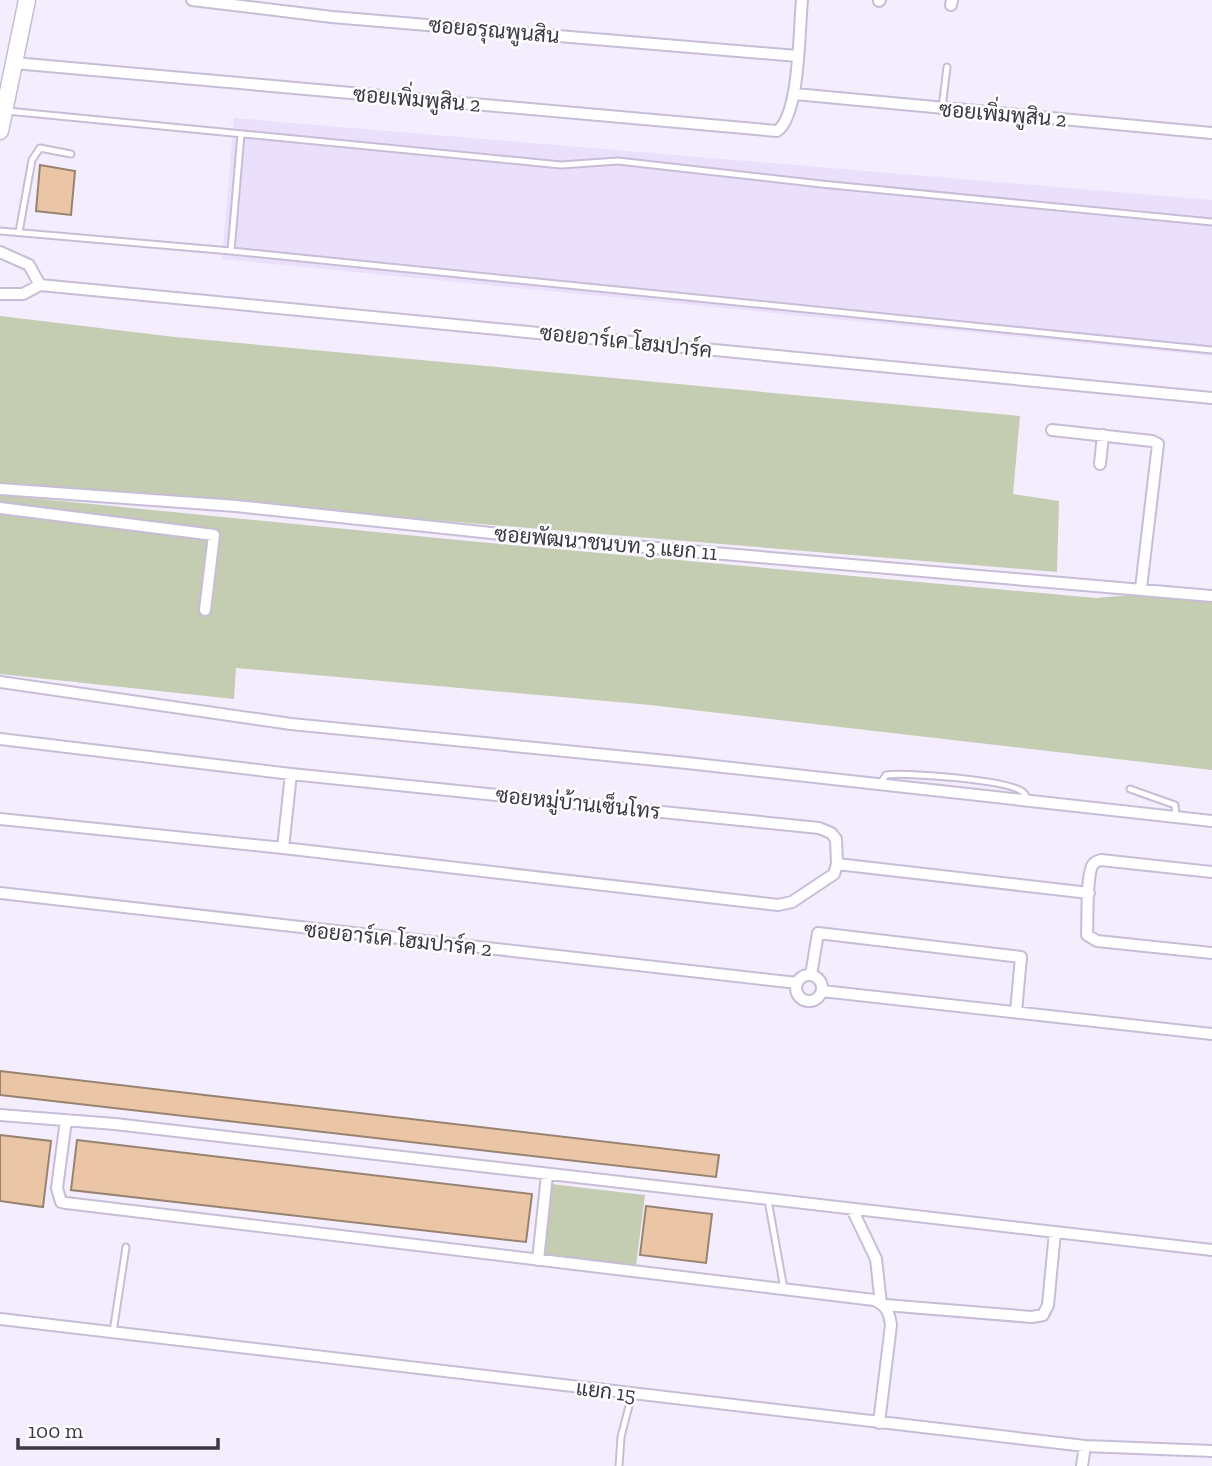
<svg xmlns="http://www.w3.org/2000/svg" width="1212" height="1466" viewBox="0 0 1212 1466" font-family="'Zilla Slab',Sarabun,serif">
<rect width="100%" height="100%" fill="#f4edfd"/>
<path fill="#ebe0fb" d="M234 118 1212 200V356L222 259Z"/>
<path fill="#c4ccb1" d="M0 316 175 337 1020 416 1013 494 1059 501 1057 572 0 484Z
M0 495 468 541 1096 598 1155 593 1212 600V770L650 705 236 668 234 699 0 674Z
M551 1184 645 1195 636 1266 543 1255Z"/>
<path fill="#eac6a6" stroke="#988371" stroke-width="2" d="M40 165 75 171 71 215 36 211Z
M0 1071 719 1155 716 1177 0 1095Z
M0 1135 51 1141 43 1207 0 1201Z
M77 1140 532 1194 526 1242 71 1190Z
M646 1206 712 1214 706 1263 640 1255Z"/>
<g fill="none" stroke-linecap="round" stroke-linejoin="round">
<g stroke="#c7bdd6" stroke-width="9">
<path id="lane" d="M942 108 947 67
M7 111 561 165 618 161 821 184 1212 222
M0 231 231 251 1212 350
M19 232 32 160 40 148 71 154
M231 251 241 134
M880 784 886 775C906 772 1009 780 1023 792 1025 794 1027 798 1029 801
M1130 789 1175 805 1176 817
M768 1200 784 1289
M113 1332 126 1247
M619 1466 621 1437 632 1394"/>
</g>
<g stroke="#c7bdd6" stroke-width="14">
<path id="street" d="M192 0 332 17 797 56
M879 1 880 0
M951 5 952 0
M14 63 777 131C800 116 799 28 802 0
M795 94 1212 133
M0 252 29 265 40 285
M0 294H23L40 285 1212 398
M1052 430 1152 441 1158 444 1141 588
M1100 464 1103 435
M0 489 236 506 539 538 1212 596
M0 508 214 535 205 610
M0 682 291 724 687 763 1212 821
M0 739 291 774 819 828 831 833 836 839 837 864 834 874 792 902 778 905 283 848 0 819
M283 848 291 774
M837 864 1089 893
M1212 872 1101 860C1096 862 1095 861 1092 866 1086 881 1088 917 1087 935L1097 941 1212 953
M0 893 797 983
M811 975 818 933 1021 957 1016 1012
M796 988a13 13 0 1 1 26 0a13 13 0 1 1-26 0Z
M822 991 1212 1034
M0 1115 115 1124 1212 1250
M66 1120 57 1188 61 1202 66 1203 874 1300C887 1306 889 1312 891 1325L879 1423
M852 1209 876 1259 881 1304
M538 1260 547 1175
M885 1305 1032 1317 1043 1315 1048 1305 1055 1232
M0 1319 1085 1446 1212 1451
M1082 1466 1085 1446"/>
</g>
<g stroke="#c7bdd6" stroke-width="19">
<path id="secondary" d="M0 131 27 0"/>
</g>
<use href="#lane" stroke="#fff" stroke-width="5"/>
<use href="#street" stroke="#fff" stroke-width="10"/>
<use href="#secondary" stroke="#fff" stroke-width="16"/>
</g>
<g text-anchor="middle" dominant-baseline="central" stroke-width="5" stroke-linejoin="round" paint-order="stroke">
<g font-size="21" fill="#3c3742" stroke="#fefefe">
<text transform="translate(494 30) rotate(5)">ซอยอรุณพูนสิน</text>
<text transform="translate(417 99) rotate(5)">ซอยเพิ่มพูสิน 2</text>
<text transform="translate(1003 114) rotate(5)">ซอยเพิ่มพูสิน 2</text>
<text transform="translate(626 341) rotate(6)">ซอยอาร์เค โฮมปาร์ค</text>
<text transform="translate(606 543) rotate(5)">ซอยพัฒนาชนบท 3 แยก 11</text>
<text transform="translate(578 803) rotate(6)">ซอยหมู่บ้านเซ็นโทร</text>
<text transform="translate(398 939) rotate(6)">ซอยอาร์เค โฮมปาร์ค 2</text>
<text transform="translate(606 1391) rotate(7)">แยก 15</text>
</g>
</g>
<path d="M18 1438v10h200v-10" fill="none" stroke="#3c3742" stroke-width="3.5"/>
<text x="28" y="1438" font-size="21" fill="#3c3742" stroke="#fefefe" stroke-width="5" paint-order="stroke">100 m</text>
</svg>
